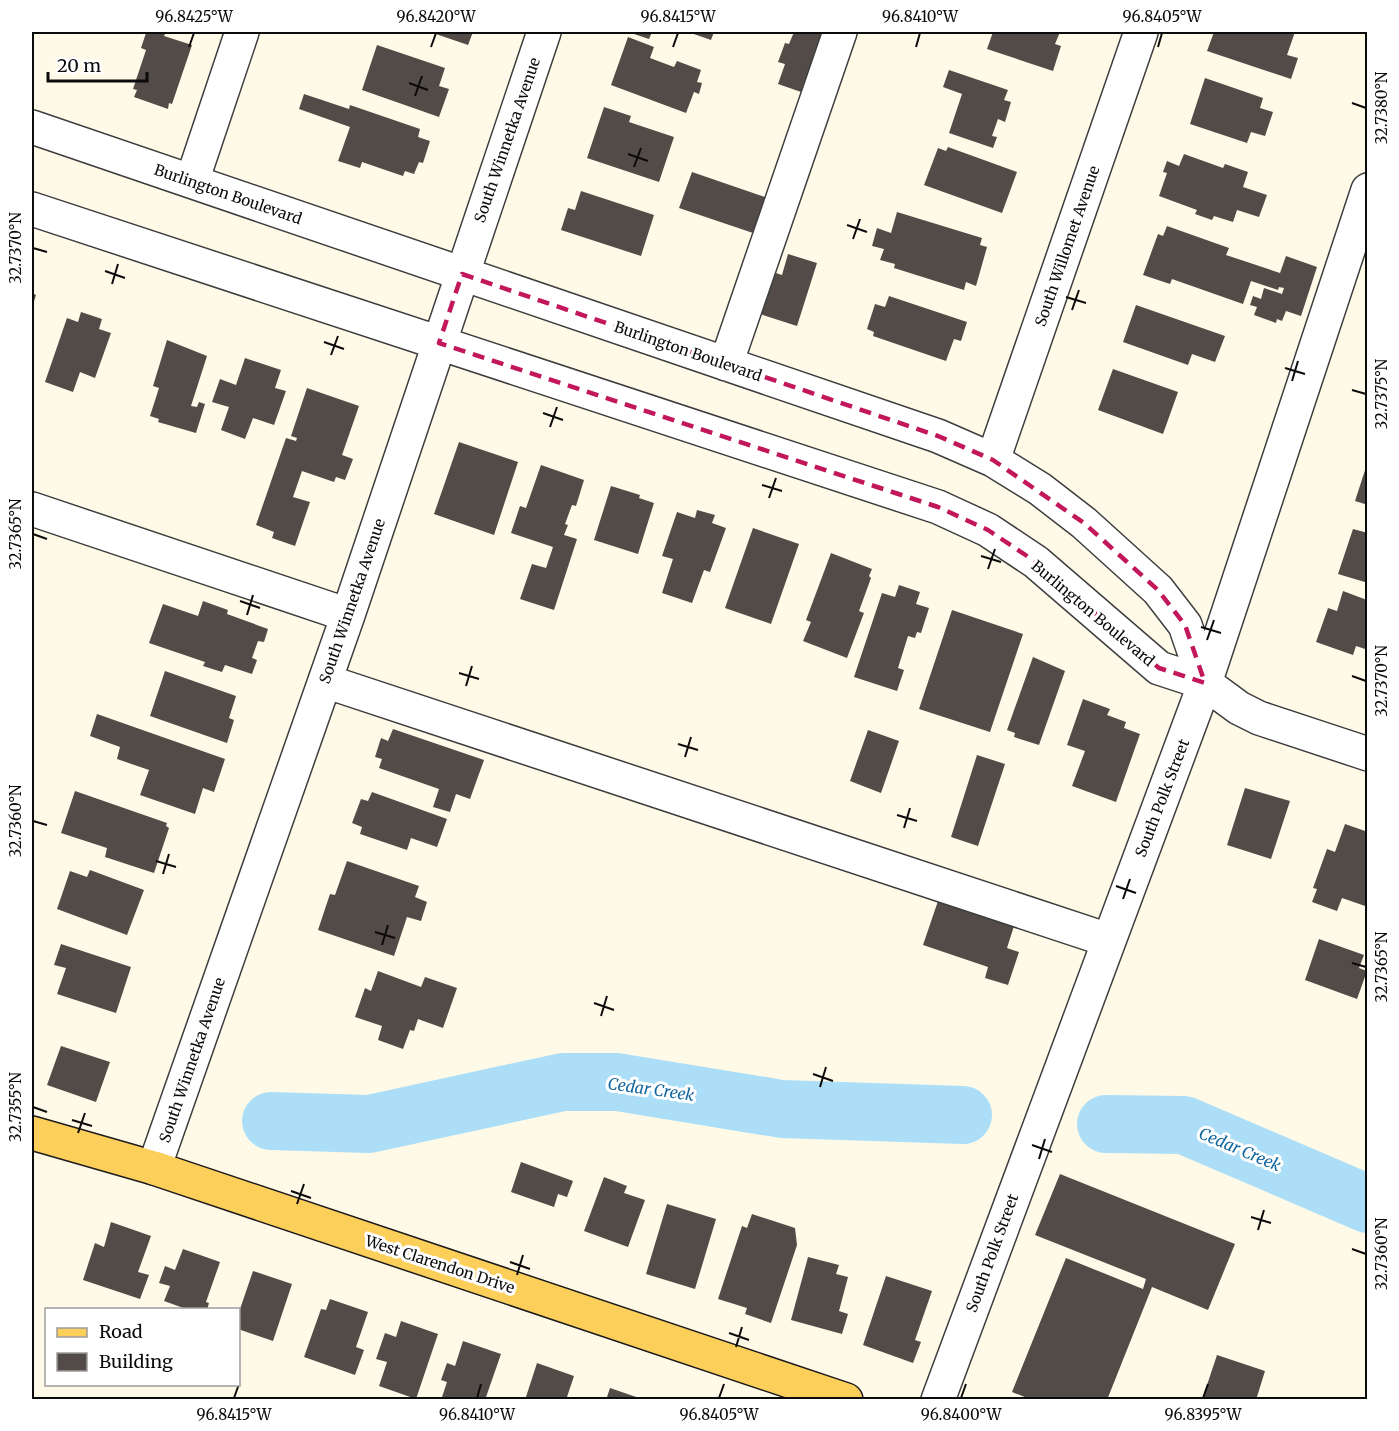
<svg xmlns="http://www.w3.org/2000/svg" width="1399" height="1431" viewBox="0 0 1399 1431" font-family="Merriweather,serif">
<rect width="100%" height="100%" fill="#fffae8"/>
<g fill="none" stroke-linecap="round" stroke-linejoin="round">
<path stroke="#acdef7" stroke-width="58" d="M271 1121 369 1124 563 1082H617L782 1109 963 1115
M1106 1124 1184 1125 1368 1204"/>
</g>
<path fill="#534b47" d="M155 32H166L164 36 192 45 172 104 169 103 168 109 134 97 137 90 133 89 146 50 141 48 146 33Z
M430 32H473L468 45Z
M628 32H652L649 39Z
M688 32H714L711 40Z
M794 32 824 33 804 93 778 84 785 64 778 62 785 43 789 44Z
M993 32H1060L1055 44 1061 46 1053 71 987 49Z
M1214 32H1295L1287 55 1298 58 1291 79 1207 51Z
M628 37 654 47 650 58 674 67 677 61 701 70 697 82 702 83 699 94 694 92 686 113 611 85Z
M377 45 445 68 439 86 449 89 439 117 362 90Z
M949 70 1008 90 1004 100 1011 102 1005 122 998 119 992 136 997 137 993 148 949 133 962 94 943 87Z
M1205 78 1263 98 1260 108 1273 112 1265 136 1251 132 1247 143 1190 124Z
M304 94 349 109 350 105 420 129 418 137 430 141 423 163 419 162 414 174 405 171 403 176 362 162 360 168 338 161 350 127 299 109Z
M604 107 631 116 629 122 674 137 659 182 587 158Z
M948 147 1017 172 1002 213 924 185 938 148 946 151Z
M1184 154 1223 168 1225 164 1248 172 1243 187 1267 195 1259 217 1237 210 1233 222 1214 216 1212 220 1195 214 1197 210 1159 196 1167 173 1163 172 1167 161 1179 166Z
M692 172 765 197 753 233 679 208Z
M581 191 654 215 641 256 561 230 568 208 575 210Z
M897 212 982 238 980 245 987 247 976 286 966 282 964 290 894 268 895 264 880 260 884 249 872 246 877 228 891 233Z
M1167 226 1229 248 1226 255 1280 273 1286 256 1317 267 1301 316 1286 311 1282 321 1277 319 1276 323 1254 315 1257 307 1250 305 1253 296 1261 299 1264 288 1282 294 1284 288 1279 287 1278 290 1251 281 1243 304 1172 279 1170 284 1143 275 1158 234 1163 236Z
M788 254 817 263 797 326 760 314 773 272 782 275Z
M32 293 36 295 32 308Z
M889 296 967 322 961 341 954 339 946 361 873 336 874 332 867 329 875 304 885 307Z
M1136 305 1225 336 1215 362 1192 354 1188 365 1123 342Z
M81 312 102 319 99 329 111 333 95 378 80 372 73 392 45 382 67 318 78 322Z
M167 340 207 356 191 406 197 407 199 402 205 404 196 433 158 422 159 419 150 416 159 388 153 386Z
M245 358 281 370 275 388 286 391 274 425 253 418 245 439 221 430 229 407 212 402 220 379 236 385Z
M1113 369 1178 392 1163 434 1098 410Z
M307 388 359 406 342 455 353 459 345 480 336 477 334 482 302 471 293 497 310 502 295 546 272 538 274 532 256 525 286 438 296 441 297 438 291 436Z
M459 442 518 462 494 535 434 514Z
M1367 464H1368V505L1355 501Z
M541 465 584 480 576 506 572 505 565 524 568 525 564 535 577 539 554 610 520 599 532 564 546 568 553 547 511 533 520 506 526 508Z
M611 486 640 495 639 498 654 503 638 554 594 540Z
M697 510 715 515 712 523 726 528 710 572 704 570 692 603 662 593 673 559 662 556 677 512 695 518Z
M753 528 799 544 771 624 725 608Z
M1353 529 1368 533V583L1338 574Z
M831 553 872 569 869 576 871 578 859 611 864 613 847 658 803 641 811 622 806 620Z
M899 585 920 592 916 604 929 608 921 633 917 632 915 638 908 636 898 668 904 670 897 691 854 677 882 593 895 597Z
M1343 591 1367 600 1365 606 1368 607V650L1356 646 1353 655 1316 642 1328 608 1337 611Z
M203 601 228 610 227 614 268 629 264 642 258 641 252 658 257 660 252 674 225 665 222 672 203 666 205 662 149 643 163 604 198 616Z
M952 610 1023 634 990 732 919 709Z
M1033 657 1065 671 1039 745 1014 737 1015 733 1007 730Z
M165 671 236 696 229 718 234 720 227 743 150 716Z
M1083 699 1110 709 1107 715 1126 722 1124 728 1140 734 1116 802 1072 786 1085 751 1067 745Z
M97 714 225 759 214 792 203 788 195 814 140 795 149 770 117 759 120 747 90 736Z
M393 729 484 760 470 799 456 794 450 812 433 807 439 789 379 768 382 759 375 757 381 738 388 741Z
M868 730 899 741 881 793 850 781Z
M977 755 1005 764 978 846 951 837Z
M1245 788 1290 801 1271 859 1227 845Z
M75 791 167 823 166 826 169 828 154 873 105 857 107 848 61 833Z
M372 792 447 819 437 847 411 838 407 850 360 834 362 827 352 823 361 799 368 801Z
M1345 824 1368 832V907L1342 898 1337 911 1312 902 1317 889 1313 888 1327 849 1335 852Z
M347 861 419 886 415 897 427 902 421 921 407 917 394 956 318 930 330 894 335 895Z
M90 870 144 890 127 935 57 909 70 871 87 877Z
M938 901 1014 926 1007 948 1019 952 1008 985 985 978 988 967 923 945Z
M1319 939 1364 955 1359 968 1367 971 1357 999 1305 980Z
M61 944 131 967 116 1013 57 994 66 968 54 965Z
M378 971 421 987 425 977 457 988 443 1028 418 1019 414 1031 410 1030 403 1049 378 1040 382 1026 355 1017 365 988 371 991Z
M61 1046 110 1062 96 1102 47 1085Z
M521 1162 573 1181 567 1197 558 1194 554 1207 511 1192Z
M1060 1174 1235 1244 1208 1310 1152 1287 1107 1400H1032L1012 1392 1066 1258 1143 1289 1146 1279 1035 1235Z
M604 1177 627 1186 624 1193 645 1200 628 1247 584 1231Z
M667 1204 716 1219 695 1289 646 1274Z
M752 1214 795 1228 797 1245 771 1323 745 1314 747 1308 718 1299 742 1226 747 1228Z
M111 1222 151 1236 138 1272 149 1275 140 1299 83 1280 95 1243 104 1247Z
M183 1249 220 1262 206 1302 209 1303 207 1310H189L164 1301 170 1286 159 1283 165 1266 175 1270Z
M808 1257 839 1265 836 1274 848 1277 839 1311 848 1314 842 1334 791 1320Z
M253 1271 292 1284 273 1341 238 1329V1315Z
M886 1276 932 1291 915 1340 921 1342 913 1363 863 1345Z
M330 1299 368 1312 356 1347 364 1350 355 1375 304 1357 321 1309 326 1310Z
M401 1321 438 1334 416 1399 379 1386 387 1362 376 1359 385 1333 396 1337Z
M463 1341 501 1354 485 1400H441L447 1382 441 1380 447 1363 455 1366Z
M1217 1355 1265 1371 1256 1400H1202Z
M537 1363 574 1376 566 1400H525Z
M610 1388 642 1399V1400H606Z"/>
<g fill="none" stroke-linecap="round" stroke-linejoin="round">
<g stroke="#3e3e3e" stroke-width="36">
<path id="minor" d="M32 127 938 436 993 460 1040 489 1084 523 1158 590 1185 625 1205 683
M192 181 242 32
M32 209 938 507 988 530 1036 562 1159 668 1205 683 1239 708 1259 718 1368 754
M726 364 840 32
M993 460 1141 32
M32 509 348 615
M325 681 1108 940
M154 1168 348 615 544 32
M938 1400 1205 683 1368 190"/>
</g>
<g stroke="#1c1c1c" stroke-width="36">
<path id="major" d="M32 1133 154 1168 846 1400"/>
</g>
<use href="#minor" stroke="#fff" stroke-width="33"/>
<use href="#major" stroke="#fccf5b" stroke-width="33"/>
</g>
<path fill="none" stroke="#c2185b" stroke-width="4.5" stroke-dasharray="12 8" stroke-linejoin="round" d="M462 274 938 436 993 460 1084 523 1158 590 1185 625 1205 683 1159 668 1036 562 988 530 938 507 439 343Z"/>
<path fill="none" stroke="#0b0b0b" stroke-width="2" d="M189 47 194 33M431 47 436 33M673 47 678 33M916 47 920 33M1158 47 1162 33M409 83 428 90M415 96 422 76M1352 103 1366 108M628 154 648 161M634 167 641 148M847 225 867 232M853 239 860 219M33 248 47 252M105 271 125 278M112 284 118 264M1066 297 1086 303M1072 310 1079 290M324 342 344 349M331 355 338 336M1285 368 1305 374M1292 381 1298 361M1352 390 1366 394M543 413 563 420M550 427 557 407M762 485 782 491M769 498 776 478M33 534 47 539M981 556 1001 562M988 569 995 549M240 601 260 608M247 615 253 595M1201 627 1221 633M1207 640 1214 620M459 673 479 679M1352 676 1366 681M466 686 472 666M678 744 698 750M685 757 691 737M897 815 917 821M33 821 47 825M904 828 910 808M156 861 176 867M163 874 169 854M1116 886 1136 893M1123 899 1130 879M375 932 395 938M382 945 388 925M1352 963 1366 967M594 1003 614 1010M601 1016 607 996M813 1074 833 1081M820 1087 826 1067M33 1107 47 1112M72 1120 92 1126M78 1133 85 1113M1032 1145 1052 1152M1039 1159 1045 1139M291 1191 311 1198M297 1204 304 1184M1251 1217 1271 1223M1258 1230 1264 1210M1352 1249 1366 1254M510 1262 530 1269M517 1275 523 1255M729 1333 749 1340M736 1347 742 1327M234 1398 239 1384M477 1398 481 1384M719 1398 724 1384M961 1398 966 1384M1203 1398 1208 1384"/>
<g text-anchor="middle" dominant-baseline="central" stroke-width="6" stroke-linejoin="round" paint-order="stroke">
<g font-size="15" fill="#0b0b0b" stroke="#fff">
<text transform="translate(507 140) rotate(-71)">South Winnetka Avenue</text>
<text transform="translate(228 194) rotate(19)">Burlington Boulevard</text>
<text transform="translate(1067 246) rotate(-71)">South Willomet Avenue</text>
<text transform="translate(688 351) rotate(19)">Burlington Boulevard</text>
<text transform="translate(352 601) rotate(-71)">South Winnetka Avenue</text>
<text transform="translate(1093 613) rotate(40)">Burlington Boulevard</text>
<text transform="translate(1162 798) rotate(-69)">South Polk Street</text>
<text transform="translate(192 1060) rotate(-71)">South Winnetka Avenue</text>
<text transform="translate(992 1253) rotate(-70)">South Polk Street</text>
<text transform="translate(440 1264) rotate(18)">West Clarendon Drive</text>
</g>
<g font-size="16" font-style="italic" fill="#12669e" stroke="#fff">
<text transform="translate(651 1089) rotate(8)">Cedar Creek</text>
<text transform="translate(1240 1149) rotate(23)">Cedar Creek</text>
</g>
</g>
<rect width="1399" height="1431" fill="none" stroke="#ffffff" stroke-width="66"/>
<rect x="45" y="1308" width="195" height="78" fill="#ffffff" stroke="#9d9d9d" stroke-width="1.5"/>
<rect x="57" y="1328" width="30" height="9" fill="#fccf5b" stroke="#9d9d9d" stroke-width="1.5"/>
<text x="99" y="1338" font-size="18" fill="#0b0b0b">Road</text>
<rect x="57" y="1353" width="30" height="18" fill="#534b47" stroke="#9d9d9d" stroke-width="1.5"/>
<text x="99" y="1368" font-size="18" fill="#0b0b0b">Building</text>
<path d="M48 72v9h99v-9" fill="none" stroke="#0b0b0b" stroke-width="3"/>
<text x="57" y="72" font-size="18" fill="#0b0b0b" stroke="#ffffff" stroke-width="4.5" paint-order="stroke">20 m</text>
<rect x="33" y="33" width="1333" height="1365" fill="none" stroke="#0b0b0b" stroke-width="2"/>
<g font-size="15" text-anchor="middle" fill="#0b0b0b">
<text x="194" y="22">96.8425°W</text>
<text x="436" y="22">96.8420°W</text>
<text x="678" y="22">96.8415°W</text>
<text x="920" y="22">96.8410°W</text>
<text x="1162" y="22">96.8405°W</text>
<text transform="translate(1382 108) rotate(-90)" y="5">32.7380°N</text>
<text transform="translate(16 248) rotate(-90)" y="5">32.7370°N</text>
<text transform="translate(1382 394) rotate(-90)" y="5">32.7375°N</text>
<text transform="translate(16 534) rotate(-90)" y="5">32.7365°N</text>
<text transform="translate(1382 681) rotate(-90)" y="5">32.7370°N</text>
<text transform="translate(16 821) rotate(-90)" y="5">32.7360°N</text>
<text transform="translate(1382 967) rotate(-90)" y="5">32.7365°N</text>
<text transform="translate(16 1107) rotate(-90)" y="5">32.7355°N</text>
<text transform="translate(1382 1254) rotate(-90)" y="5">32.7360°N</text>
<text x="234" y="1420">96.8415°W</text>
<text x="477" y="1420">96.8410°W</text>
<text x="719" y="1420">96.8405°W</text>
<text x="961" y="1420">96.8400°W</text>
<text x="1203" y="1420">96.8395°W</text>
</g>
</svg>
